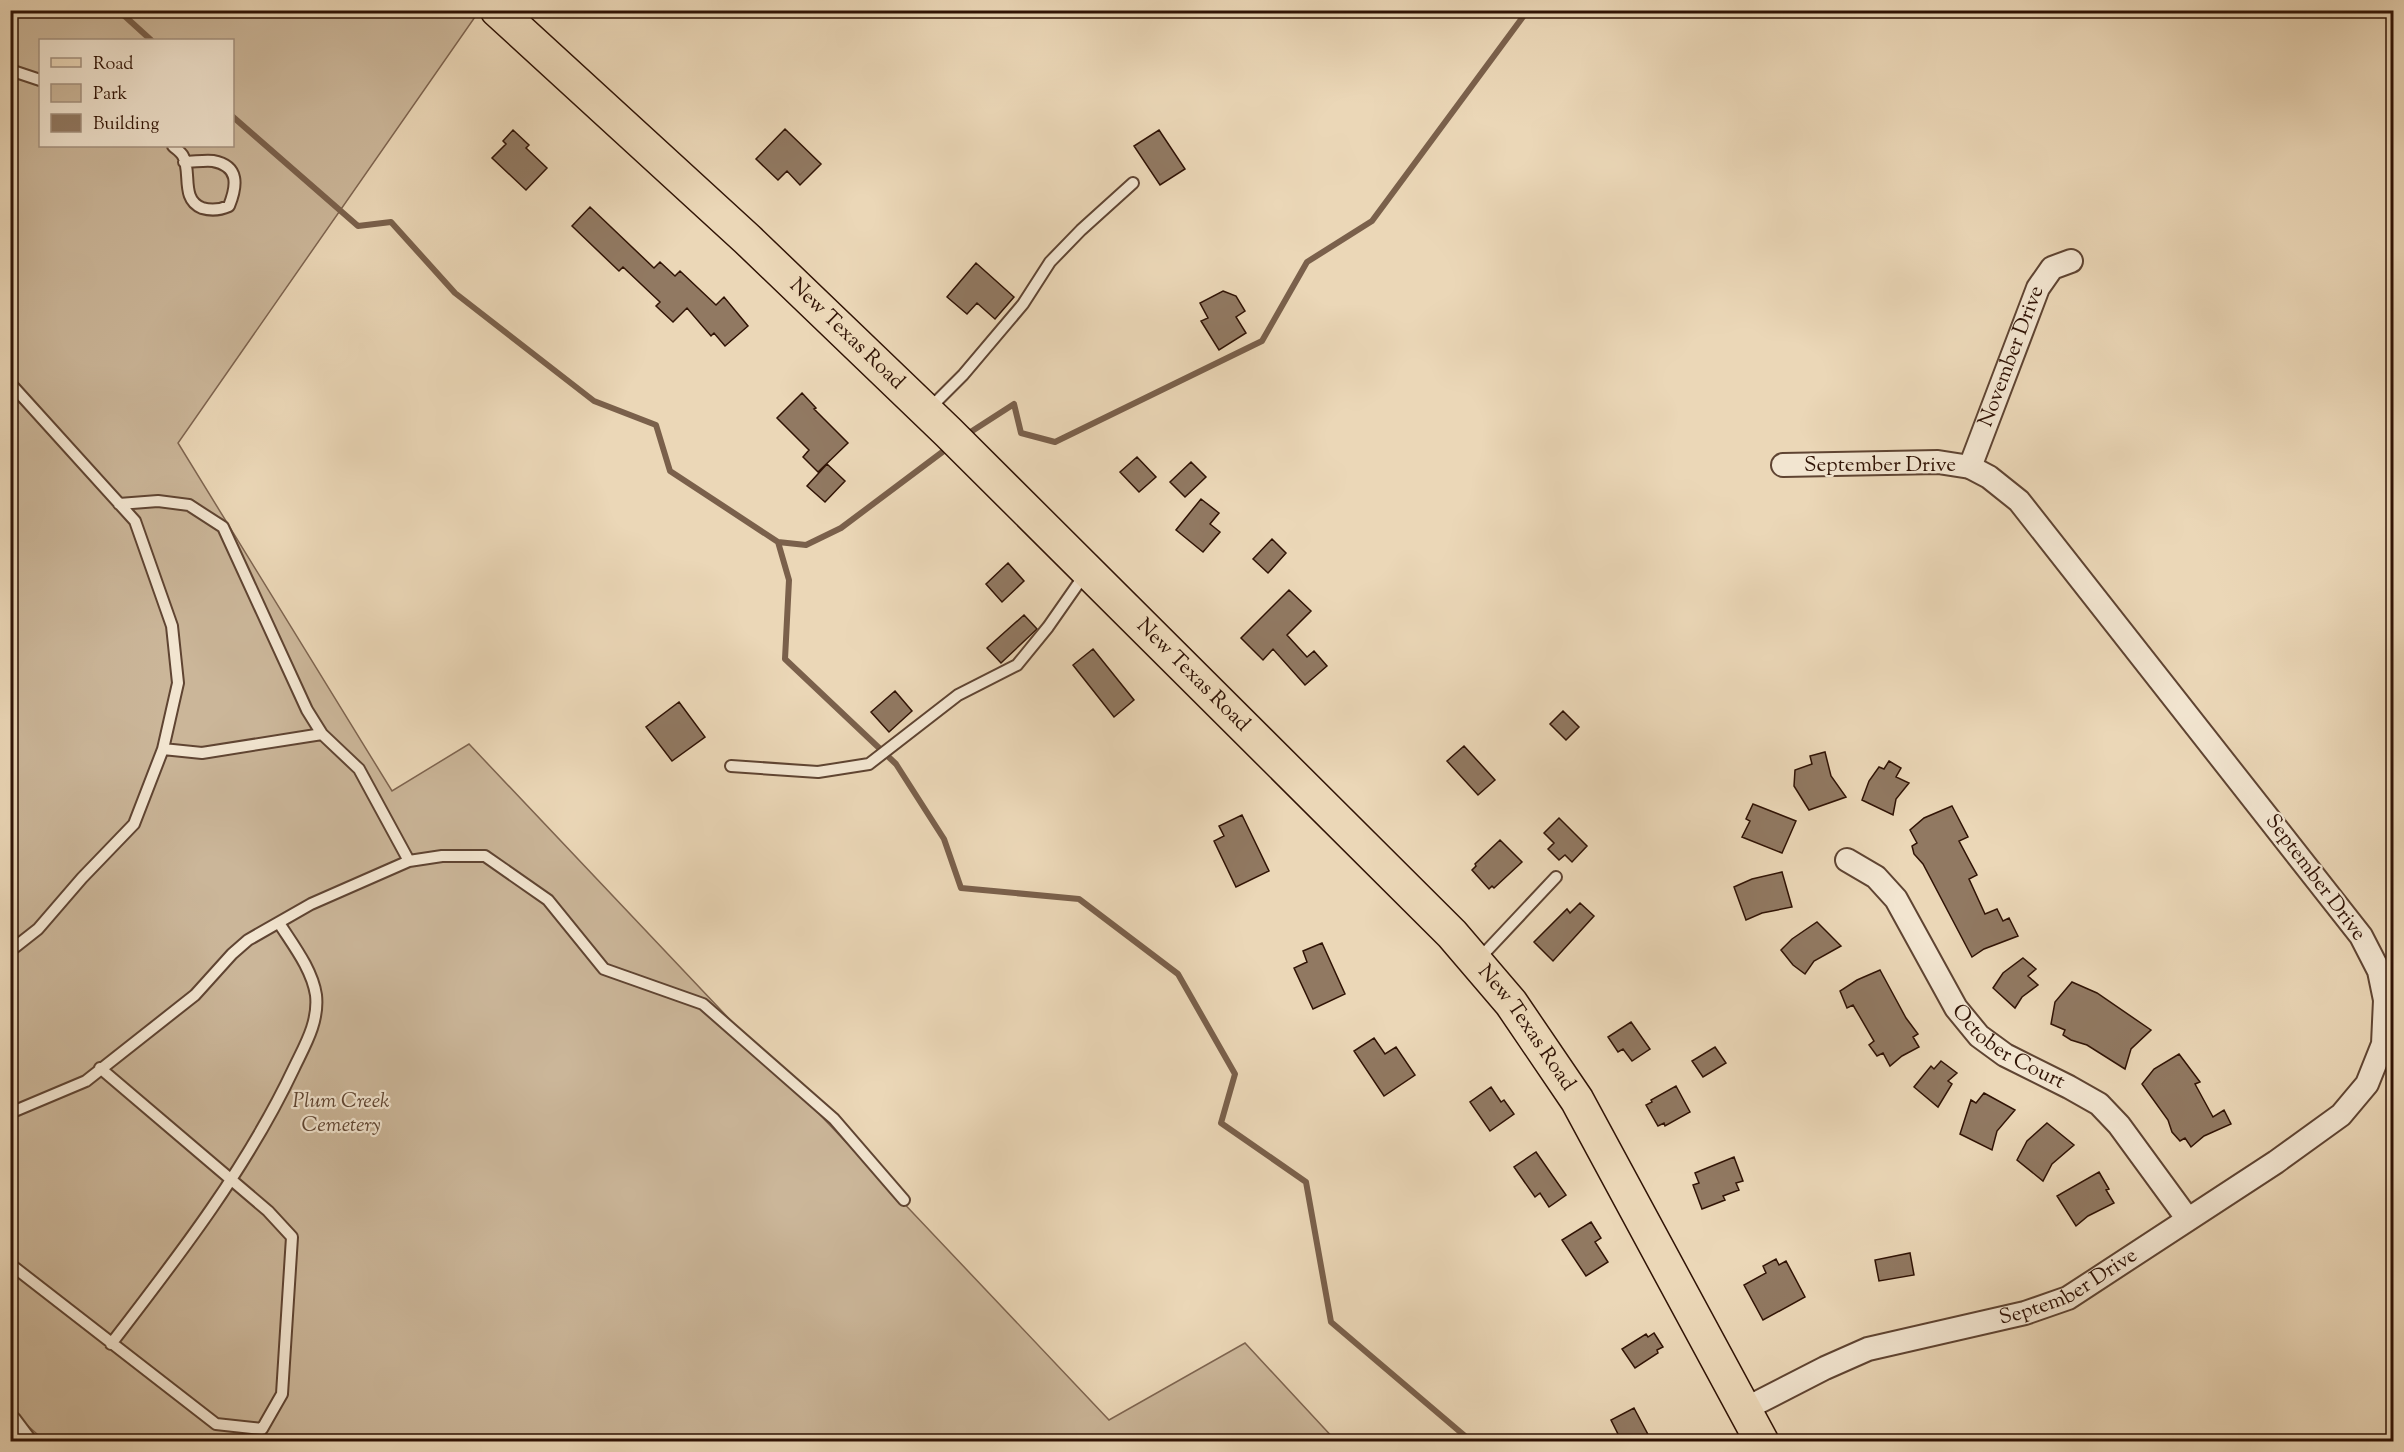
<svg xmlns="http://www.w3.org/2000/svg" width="2404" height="1452" viewBox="0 0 2404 1452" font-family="'Sorts Mill Goudy',serif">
<rect width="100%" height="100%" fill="#ebd7b7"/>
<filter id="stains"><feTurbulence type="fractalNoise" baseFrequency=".00333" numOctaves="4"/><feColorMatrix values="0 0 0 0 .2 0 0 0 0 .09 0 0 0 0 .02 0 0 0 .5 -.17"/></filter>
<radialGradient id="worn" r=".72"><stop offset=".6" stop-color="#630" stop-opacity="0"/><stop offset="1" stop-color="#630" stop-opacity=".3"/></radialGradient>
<path fill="#cbb699" stroke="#7e644f" stroke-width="1.5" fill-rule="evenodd" d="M464 10 475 17 178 443 392 791 469 744 1109 1420 1245 1343 1336 1441 46 1442 10 1410V11ZM40 40H232V146H40Z"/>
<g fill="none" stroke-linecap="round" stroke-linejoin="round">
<path stroke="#7a604b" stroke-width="6" d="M118 10 151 40
M232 116 358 226 391 222 455 293 594 401 656 425 670 471 778 542 806 545 841 528 945 450
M969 433 1014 404 1021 433 1055 442 1262 341 1307 262 1372 221 1528 10
M778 542 789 580 785 659 896 764 944 839 961 888 1079 899 1178 974 1235 1074 1221 1123 1306 1182 1331 1322 1472 1442"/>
</g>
<path fill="#917962" stroke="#301305" stroke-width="1.5" d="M785 129 821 164 800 185 787 171 778 180 756 159Z
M513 130 529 145 526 148 547 168 526 190 492 158 506 144 503 141Z
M1159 130 1185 169 1160 185 1134 146Z
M590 207 654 268 660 262 675 276 680 271 716 305 724 297 748 326 725 346 714 333 711 336 687 308 673 322 656 306 660 302 623 267 619 271 572 226Z
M976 263 1014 297 995 319 977 303 967 314 947 297Z
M1223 291 1236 296 1245 311 1236 317 1246 333 1219 350 1201 321 1208 318 1200 303Z
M802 393 816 408 814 409 848 443 818 472 803 457 809 450 777 418Z
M1137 457 1156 477 1139 492 1120 472Z
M1191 462 1206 477 1185 497 1170 482Z
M827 464 845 481 825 502 807 486Z
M1201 499 1219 513 1210 524 1220 532 1203 552 1176 530Z
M1272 539 1286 553 1268 573 1253 559Z
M1008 563 1024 581 1002 602 986 584Z
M1289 590 1311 611 1287 635 1307 657 1314 651 1327 666 1305 685 1273 649 1263 660 1241 638Z
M1024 615 1037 629 1001 663 987 648Z
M1093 649 1134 700 1114 717 1073 665Z
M895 691 912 711 889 732 871 712Z
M679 702 705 737 672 761 646 727Z
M1563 711 1579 727 1566 740 1550 724Z
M1464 746 1495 780 1478 795 1447 761Z
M1825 752 1831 776 1846 797 1809 810 1794 786 1795 770 1812 764 1810 756Z
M1889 761 1901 768 1896 777 1909 783 1896 799 1893 815 1862 800 1869 781 1879 767 1884 769Z
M1753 804 1796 821 1782 853 1742 837 1750 821 1746 819Z
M1952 806 1968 837 1959 841 1977 875 1969 879 1985 914 1997 909 2003 921 2009 918 2018 936 1984 949 1972 957 1923 864 1914 854 1912 846 1917 843 1910 830 1924 818Z
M1242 815 1269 871 1236 887 1214 841 1224 836 1219 826Z
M1559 818 1587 846 1572 862 1565 855 1559 860 1548 849 1554 843 1544 833Z
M1500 840 1522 862 1494 888 1492 886 1489 889 1472 870 1476 866 1475 864Z
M1782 872 1792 907 1762 913 1746 920 1734 887 1752 879Z
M1580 903 1594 916 1553 961 1534 942 1567 909 1570 913Z
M1817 922 1841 946 1814 961 1805 974 1793 965 1781 950 1792 939Z
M1322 943 1345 994 1313 1009 1294 968 1307 962 1303 951Z
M2023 958 2036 969 2028 976 2038 985 2022 997 2015 1008 1993 988 2003 973Z
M1880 970 1906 1018 1918 1034 1913 1037 1919 1047 1902 1056 1890 1066 1883 1053 1877 1056 1869 1045 1874 1041 1853 1005 1847 1008 1840 991 1857 980Z
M2072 982 2097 993 2151 1030 2131 1049 2125 1069 2087 1045 2071 1040 2063 1035 2065 1030 2051 1024 2055 1002Z
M1631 1022 1650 1049 1632 1061 1623 1049 1618 1052 1608 1037Z
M1374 1038 1385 1054 1396 1047 1415 1075 1384 1096 1354 1051Z
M1715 1047 1726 1063 1703 1077 1692 1061Z
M2179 1054 2200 1082 2195 1084 2213 1117 2224 1110 2231 1124 2204 1136 2191 1147 2185 1138 2180 1141 2172 1132 2168 1120 2142 1084 2154 1069Z
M1941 1061 1957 1073 1948 1081 1952 1084 1938 1107 1914 1087 1931 1066 1934 1069Z
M1676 1086 1690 1112 1665 1126 1664 1123 1658 1126 1646 1105 1652 1102 1651 1100Z
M1491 1087 1501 1102 1504 1100 1514 1114 1490 1131 1470 1102Z
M1984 1093 2015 1110 1997 1131 1992 1150 1960 1134 1971 1100 1976 1103Z
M2047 1123 2074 1145 2052 1164 2043 1181 2017 1160 2027 1141Z
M1536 1152 1566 1195 1549 1207 1540 1193 1535 1197 1514 1167Z
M1734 1157 1743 1181 1736 1183 1739 1190 1723 1196 1725 1200 1702 1209 1693 1185 1699 1183 1695 1173Z
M2099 1172 2109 1189 2106 1190 2114 1203 2088 1216 2076 1226 2057 1196Z
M1591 1222 1601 1238 1595 1242 1608 1262 1586 1276 1562 1240Z
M1910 1253 1914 1275 1879 1281 1875 1260Z
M1776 1259 1779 1265 1786 1261 1805 1297 1763 1320 1744 1285 1766 1273 1763 1266Z
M1654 1333 1663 1347 1657 1350 1658 1353 1635 1368 1622 1349 1646 1334 1648 1337Z
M1634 1408 1652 1442H1622L1611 1420Z"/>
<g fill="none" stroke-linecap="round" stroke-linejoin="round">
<g stroke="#5f4432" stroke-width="14">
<path id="service" d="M10 70 40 80
M173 146C176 149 181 152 183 156 192 172 180 199 202 208 212 211 220 210 229 206 237 186 240 166 213 161 204 160 194 162 184 162
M10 383 135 521 172 626 178 683 163 749 134 824 82 878 38 929 10 951
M929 409 963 375 1023 304 1050 262 1081 230 1133 183
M119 504 158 501 189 505 223 527 307 710 322 734 359 769 409 861
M163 749 202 753 322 734
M731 766 818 772 869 764 958 695 1017 665 1048 627 1085 574
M1478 960 1556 877
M10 1113 86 1081 195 995 232 954 248 940 311 904 409 861 442 856H485L548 900 604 969 703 1004 834 1119 904 1200
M10 1264 216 1424 262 1429 282 1394 292 1237 268 1211 100 1068
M111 1344C178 1257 247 1168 294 1068 305 1045 319 1022 316 995 312 969 293 945 279 923"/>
</g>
<g stroke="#5f4432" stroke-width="26">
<g id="minor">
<path id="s1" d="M1970 467 2038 288 2052 268 2071 261"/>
<path id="s2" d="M1847 860 1876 877 1896 899 1956 1008 1979 1036 2005 1055 2069 1087 2099 1104 2119 1125 2187 1218"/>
<path id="s3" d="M1745 1409 1825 1368 1868 1349 2025 1313 2068 1298 2276 1162 2341 1115 2367 1084 2383 1044 2385 1000 2379 971 2361 936 2019 501 1989 477 1970 467 1938 462 1783 465"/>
<path d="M10 1422 25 1442"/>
</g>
</g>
<g stroke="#301305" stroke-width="36">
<g id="primary">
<path id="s4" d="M497 10 747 239 948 432 1452 934 1511 1003 1577 1100 1762 1442"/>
</g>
</g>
<use href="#service" stroke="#f2e5d0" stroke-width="10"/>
<use href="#minor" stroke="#f2e5d0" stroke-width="22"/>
<use href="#primary" stroke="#ebd7b7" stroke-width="33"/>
</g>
<g text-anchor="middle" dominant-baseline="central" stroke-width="4.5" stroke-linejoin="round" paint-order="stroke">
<g font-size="21" fill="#301305" stroke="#f2e5d0">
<text stroke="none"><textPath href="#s4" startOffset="477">New Texas Road</textPath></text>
<text stroke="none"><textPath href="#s1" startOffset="118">November Drive</textPath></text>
<text x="1880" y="466">September Drive</text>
<text stroke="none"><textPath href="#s4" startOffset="963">New Texas Road</textPath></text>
<text transform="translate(2315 878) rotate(53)">September Drive</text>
<text stroke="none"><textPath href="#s4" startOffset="1449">New Texas Road</textPath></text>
<text stroke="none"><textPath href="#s2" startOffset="254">October Court</textPath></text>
<text stroke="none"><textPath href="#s3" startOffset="348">September Drive</textPath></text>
</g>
<g font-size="21" font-style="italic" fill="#5e4431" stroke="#f2e5d0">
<text x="341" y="1102">Plum Creek<tspan x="341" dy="24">Cemetery</tspan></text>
</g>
</g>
<rect width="2404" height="1452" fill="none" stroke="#ebd7b7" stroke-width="36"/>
<rect x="12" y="12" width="2380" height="1428" fill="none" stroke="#301305" stroke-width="3"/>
<rect x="18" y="18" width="2368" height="1416" fill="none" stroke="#301305" stroke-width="1.5"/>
<rect x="39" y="39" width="195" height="108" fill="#f2e5d0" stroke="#a4917f" stroke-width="1.5"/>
<rect x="51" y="58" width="30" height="9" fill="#ebd7b7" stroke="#a4917f" stroke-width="1.5"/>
<text x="93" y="69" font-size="18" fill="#301305">Road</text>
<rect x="51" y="84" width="30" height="18" fill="#cbb699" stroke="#a4917f" stroke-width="1.5"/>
<text x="93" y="99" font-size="18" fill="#301305">Park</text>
<rect x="51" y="114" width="30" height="18" fill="#917962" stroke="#a4917f" stroke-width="1.5"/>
<text x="93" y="129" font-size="18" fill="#301305">Building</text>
<rect width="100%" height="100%" filter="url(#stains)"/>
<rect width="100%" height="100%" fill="url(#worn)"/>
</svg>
